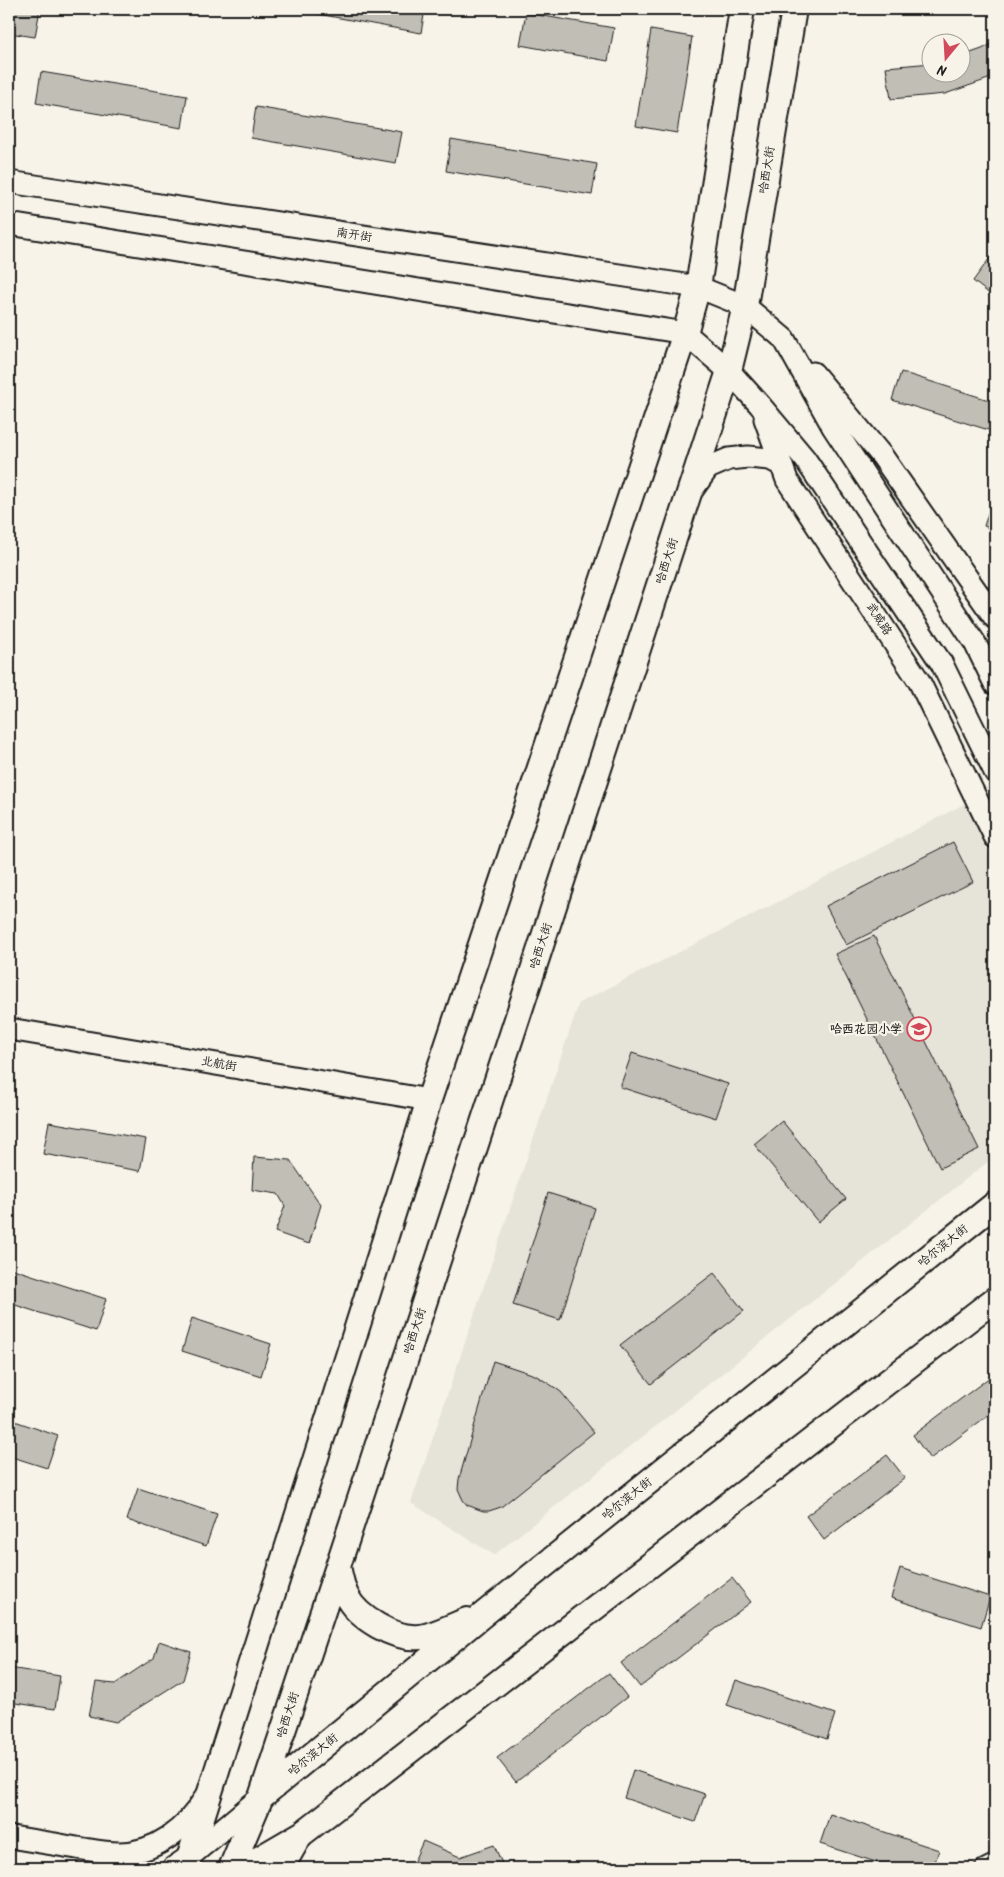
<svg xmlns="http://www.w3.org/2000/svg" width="1004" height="1877" viewBox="0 0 1004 1877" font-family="Kalam,'LXGW WenKai TC',sans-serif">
<rect width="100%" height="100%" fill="#f7f3e8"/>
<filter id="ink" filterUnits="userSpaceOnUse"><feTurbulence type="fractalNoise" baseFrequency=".02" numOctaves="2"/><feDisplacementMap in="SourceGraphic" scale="10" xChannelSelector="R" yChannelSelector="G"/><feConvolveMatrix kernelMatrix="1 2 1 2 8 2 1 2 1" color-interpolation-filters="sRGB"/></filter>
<g filter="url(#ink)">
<path fill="#e6e3d9" d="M966 803 995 866V1156L494 1555 411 1503 579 1003 780 901Z"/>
<path fill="#c0beb5" stroke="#1c1c1c" d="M9 9H40L35 37 9 33Z
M319 9H425L421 33 318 14Z
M526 13 614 28 608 61 520 45Z
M651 30 692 37 677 133 636 126Z
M995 42 994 77 945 94 891 99 886 67 932 63V72H962V56L982 49Z
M41 72 187 96 182 128 36 103Z
M256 107 402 132 396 163 251 138Z
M451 139 597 164 592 195 446 171Z
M995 251V298L973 281Z
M901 372 995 402V432L892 400Z
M993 498 995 499V530L984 526Z
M953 842 973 882 846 945 826 906Z
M874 936 979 1149 940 1168 835 954Z
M632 1053 728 1084 716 1118 620 1087Z
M782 1121 846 1199 818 1222 754 1144Z
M49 1122 146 1139 140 1171 43 1154Z
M254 1157 290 1160 321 1205 309 1244 275 1232 285 1206 278 1194 252 1190Z
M548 1193 595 1208 560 1320 513 1305Z
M10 1268 106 1299 96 1331 9 1303Z
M714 1273 744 1311 651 1384 620 1345Z
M192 1318 271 1344 261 1376 182 1351Z
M493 1361 535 1375 551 1385 561 1392 594 1432 501 1507 489 1511H483L467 1505 463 1500 458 1489 459 1479Z
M994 1374 995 1376V1410L930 1459 913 1435Z
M9 1419 58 1436 47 1468 9 1456Z
M887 1455 905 1478 824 1540 806 1516Z
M138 1488 217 1514 206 1546 127 1520Z
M900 1568 990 1597 981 1627 891 1598Z
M732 1578 751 1602 640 1687 621 1663Z
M159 1641 191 1652 183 1680 116 1722 89 1716 96 1682 115 1684 154 1658Z
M9 1668 60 1676 55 1709 9 1702Z
M609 1673 627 1697 516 1782 497 1758Z
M736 1680 835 1714 827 1739 727 1705Z
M995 1740V1753L991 1752Z
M633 1770 705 1794 695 1822 624 1798Z
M830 1814 939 1850 933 1868H894L820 1844Z
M423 1841 460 1857 494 1845 504 1868H411Z"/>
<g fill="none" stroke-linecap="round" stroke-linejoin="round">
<g stroke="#1c1c1c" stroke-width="19">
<path id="street" d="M983 1868 995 1862"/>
</g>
<g stroke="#1c1c1c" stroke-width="25">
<path id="secondary" d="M9 182 698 287 745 306 784 339 833 427 975 643 995 684
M9 224 685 333 729 371 759 404 805 459 942 664 995 772
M813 373 882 456 995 618
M765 419 787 480 919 681 995 837
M693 489 708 468 729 459 748 457 770 459 782 465
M9 1029 429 1100
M9 1837C31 1840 54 1844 77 1848 91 1850 105 1853 119 1853 156 1853 186 1829 205 1798
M173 1868 189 1857 261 1797
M283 1868 303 1833"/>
</g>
<g stroke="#1c1c1c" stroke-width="28">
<path id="primary" d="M338 1566C340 1576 342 1586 346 1595 357 1618 395 1640 420 1637 432 1636 455 1625 467 1620
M261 1797 485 1613 995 1204
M186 1868 429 1100 685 333 698 287 742 9
M231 1868 261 1797 338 1566 729 371 745 306 794 9
M243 1868 303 1833 995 1299"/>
</g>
<use href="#street" stroke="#f7f3e8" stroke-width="15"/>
<use href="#secondary" stroke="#f7f3e8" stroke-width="21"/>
<use href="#primary" stroke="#f7f3e8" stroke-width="24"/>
</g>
</g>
<defs>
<g id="school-ring" transform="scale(1.25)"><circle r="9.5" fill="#f7f3e8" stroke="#d1495b" stroke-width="1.5"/><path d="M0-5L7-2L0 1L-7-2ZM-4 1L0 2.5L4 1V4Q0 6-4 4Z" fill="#d1495b"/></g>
</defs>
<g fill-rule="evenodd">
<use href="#school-ring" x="919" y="1029"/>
</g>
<g text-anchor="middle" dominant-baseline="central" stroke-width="4.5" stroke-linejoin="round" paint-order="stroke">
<g font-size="12" fill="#1c1c1c" stroke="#f7f3e8">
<text transform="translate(767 170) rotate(-81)">哈西大街</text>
<text transform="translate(354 235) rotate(9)">南开街</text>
<text transform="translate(667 561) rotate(-72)">哈西大街</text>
<text transform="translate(879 619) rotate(57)">武威路</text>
<text transform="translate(541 946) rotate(-72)">哈西大街</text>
<text transform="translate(219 1064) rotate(10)">北航街</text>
<text transform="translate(943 1246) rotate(-39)">哈尔滨大街</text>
<text transform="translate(415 1331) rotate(-72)">哈西大街</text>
<text transform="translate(627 1499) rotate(-39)">哈尔滨大街</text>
<text transform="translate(288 1715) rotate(-72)">哈西大街</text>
<text transform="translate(313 1755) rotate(-39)">哈尔滨大街</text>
</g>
<g font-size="12" font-weight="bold" fill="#1c1c1c" stroke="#f7f3e8" text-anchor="end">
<text x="902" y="1029">哈西花园小学</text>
</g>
</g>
<rect width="1004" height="1877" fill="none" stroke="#f7f3e8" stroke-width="30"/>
<rect x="15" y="15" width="974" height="1847" fill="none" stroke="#1c1c1c" stroke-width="2" filter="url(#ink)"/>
<g transform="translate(946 58) rotate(198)"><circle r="24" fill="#f7f3e8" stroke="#9f9d96"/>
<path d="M0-4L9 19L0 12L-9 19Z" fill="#d1495b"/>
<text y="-8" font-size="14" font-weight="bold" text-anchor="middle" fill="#1c1c1c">N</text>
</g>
</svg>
